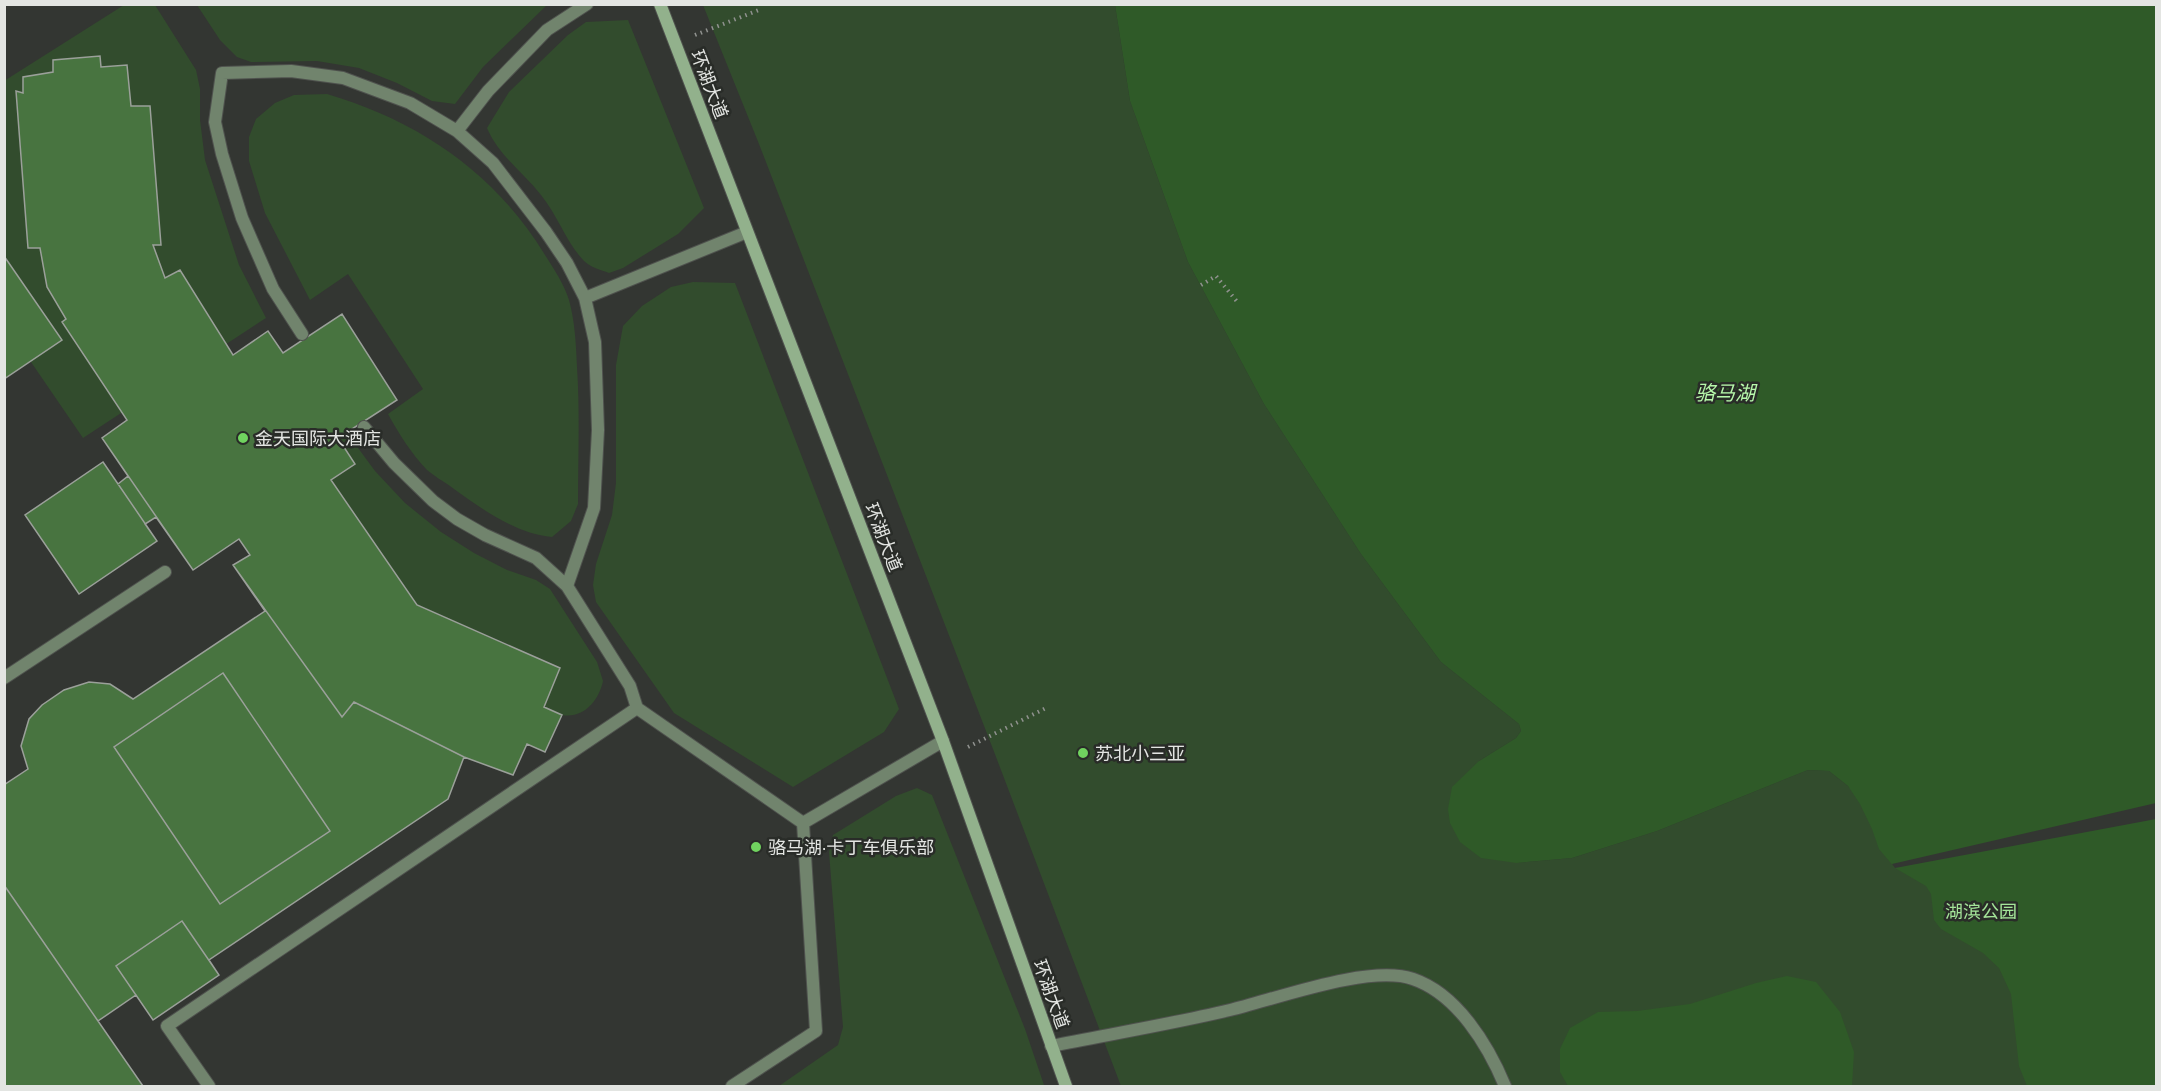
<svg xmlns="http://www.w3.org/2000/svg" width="2161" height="1091" viewBox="0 0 2161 1091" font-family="'Exo 2','Noto Sans SC',sans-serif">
<rect width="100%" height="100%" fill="#333632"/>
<path fill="#324c2d" d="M124 5H155L196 70 200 89V120L205 160 239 265 266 318 83 438 5 324 4 81Z
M197 5H547L483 67 455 104 432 101 397 83 359 68 317 61 251 62 237 57 220 40Z
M703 5H1115L1130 101 1188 262 1264 404 1361 554 1441 662 1519 724 1521 731 1516 738 1479 761 1517 863 1572 858 1657 831 1808 770 1829 771 1848 786 2156 1086H1121L993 749 759 144Z
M628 20 704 208 678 234 623 268 609 273C601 270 590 267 584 261 566 242 558 216 541 195 523 172 499 156 487 128L509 92 568 35 586 22Z
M327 94C419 121 495 173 545 255 554 269 564 284 569 300 575 322 576 344 577 367 580 413 578 459 578 504L571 521 552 537C515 534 479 507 450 486 443 481 434 476 427 470 411 453 399 434 388 414L423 389 348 274 310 300 265 213 249 161V137L256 119 275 103 294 95Z
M693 282 735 283 899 709 884 732 793 787 674 713 596 602 593 585 596 564 612 515 616 483V365L623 326 642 306 671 287Z
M347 433 375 471 405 503 441 532 474 553 507 570 536 580 550 589 597 662 603 681C599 700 584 719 562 715 556 714 549 709 544 707L560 667 417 605 331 480 355 464 338 438Z
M917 788 932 795 1025 1029 1044 1085 779 1086 838 1045 843 1027 829 852 833 835 896 796Z"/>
<path fill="#2f5a28" d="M1115 5H2156V1086H2027L2019 1066 2011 994 1999 968 1983 953 1941 929 1934 920 1931 894 1926 886 1895 868 1879 849 1872 829 1860 804 1848 786 1829 771 1808 770 1657 831 1572 858 1517 863 1481 858 1460 842 1450 823 1448 809 1452 787 1479 761 1516 738 1521 731 1519 724 1441 662 1361 554 1264 404 1188 262 1130 101Z
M1787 976 1816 982 1840 1012 1854 1052 1852 1086H1568L1560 1072V1049L1570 1028 1598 1012 1637 1011 1690 1004 1756 983Z"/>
<path fill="#333632" d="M2156 803V819L1895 868 1892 864Z"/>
<path fill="#487440" stroke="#9ba09a" stroke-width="1.5" d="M100 56 101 67 127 65 131 106H150L161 245H153L165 278 180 270 233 355 268 331 283 353 342 314 397 400 338 438 355 464 331 480 417 605 560 668 544 707 562 715 545 752 527 744 513 775 464 757 448 799 209 960 219 975 153 1020 136 995 98 1021 143 1086H4V785L28 769 21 746 29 719 42 705 64 690 89 682 110 684 133 699 265 611 233 565 250 555 239 539 193 570 156 517 145 524 157 541 79 594 25 515 103 462 118 484 128 476 102 438 127 420 62 322 66 319 47 287 40 248H28L16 91 23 93V77L53 72V60Z
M100 56 101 67 127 65 131 106H150L161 245H153L165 278 180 270 233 355 268 331 283 353 342 314 397 400 338 438 355 464 331 480 417 605 560 668 544 707 562 715 545 752 527 744 513 775 464 757 354 702 342 717 233 565 250 555 239 539 193 570 102 438 127 420 62 322 66 319 47 287 40 248H28L16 91 23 93V77L53 72V60Z
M4 256 62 340 4 379Z
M103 462 157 541 79 594 25 515Z
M223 673 330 831 220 904 114 747Z
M4 885 98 1021 143 1086H4Z
M182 921 219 975 153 1020 116 966Z"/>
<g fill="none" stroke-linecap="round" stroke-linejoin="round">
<g stroke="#4f524e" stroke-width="14">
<path id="lane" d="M457 131 488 91 547 30 587 4
M585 298 747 232
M302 334 273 289 242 218 222 154 215 122 222 73 291 71 343 78 410 103 457 131 493 163 546 232 567 263 585 298 595 342 598 430 594 508 567 586
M364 427 394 463 433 501 457 519 485 535 536 558 567 586 630 686 637 708
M4 678 165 572
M1051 1046C1111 1034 1171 1024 1230 1010 1276 999 1369 964 1413 979 1457 994 1488 1045 1505 1086
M209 1086 167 1026 637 708 803 823 943 741
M732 1086 816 1031 803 823"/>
</g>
<g stroke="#4f524e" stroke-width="14">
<path id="secondary" d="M660 4 943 741 1066 1086"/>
</g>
<path stroke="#90928f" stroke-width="4" stroke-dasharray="1.5 4.5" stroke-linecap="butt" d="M695 35 759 10
M1201 285 1216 276 1239 304
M968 747 1048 707"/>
<use href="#lane" stroke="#71846d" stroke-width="12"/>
<use href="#secondary" stroke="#92b18c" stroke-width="12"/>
</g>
<g fill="#70d35f" stroke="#292c28" stroke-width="2">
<circle cx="243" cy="438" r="6"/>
<circle cx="1083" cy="753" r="6"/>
<circle cx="756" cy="847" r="6"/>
</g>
<g text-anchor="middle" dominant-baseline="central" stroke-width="5" stroke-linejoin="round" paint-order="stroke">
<g font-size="18" fill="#e3e5e2" stroke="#292c28">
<text transform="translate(710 84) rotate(69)">环湖大道</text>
<text transform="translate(884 537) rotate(69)">环湖大道</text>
<text transform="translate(1052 994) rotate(70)">环湖大道</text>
</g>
<g font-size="18" fill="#e3e5e2" stroke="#292c28" text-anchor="start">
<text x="255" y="438">金天国际大酒店</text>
<text x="1095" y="753">苏北小三亚</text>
<text x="768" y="847">骆马湖·卡丁车俱乐部</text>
</g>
<g font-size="18" fill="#a4e599" stroke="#292c28">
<text x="1981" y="911">湖滨公园</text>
</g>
<g font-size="20" font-style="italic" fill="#b7f8ab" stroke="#292c28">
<text x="1725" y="392">骆马湖</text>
</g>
</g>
<rect width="2161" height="1091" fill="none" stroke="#e3e5e2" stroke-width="12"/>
</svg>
